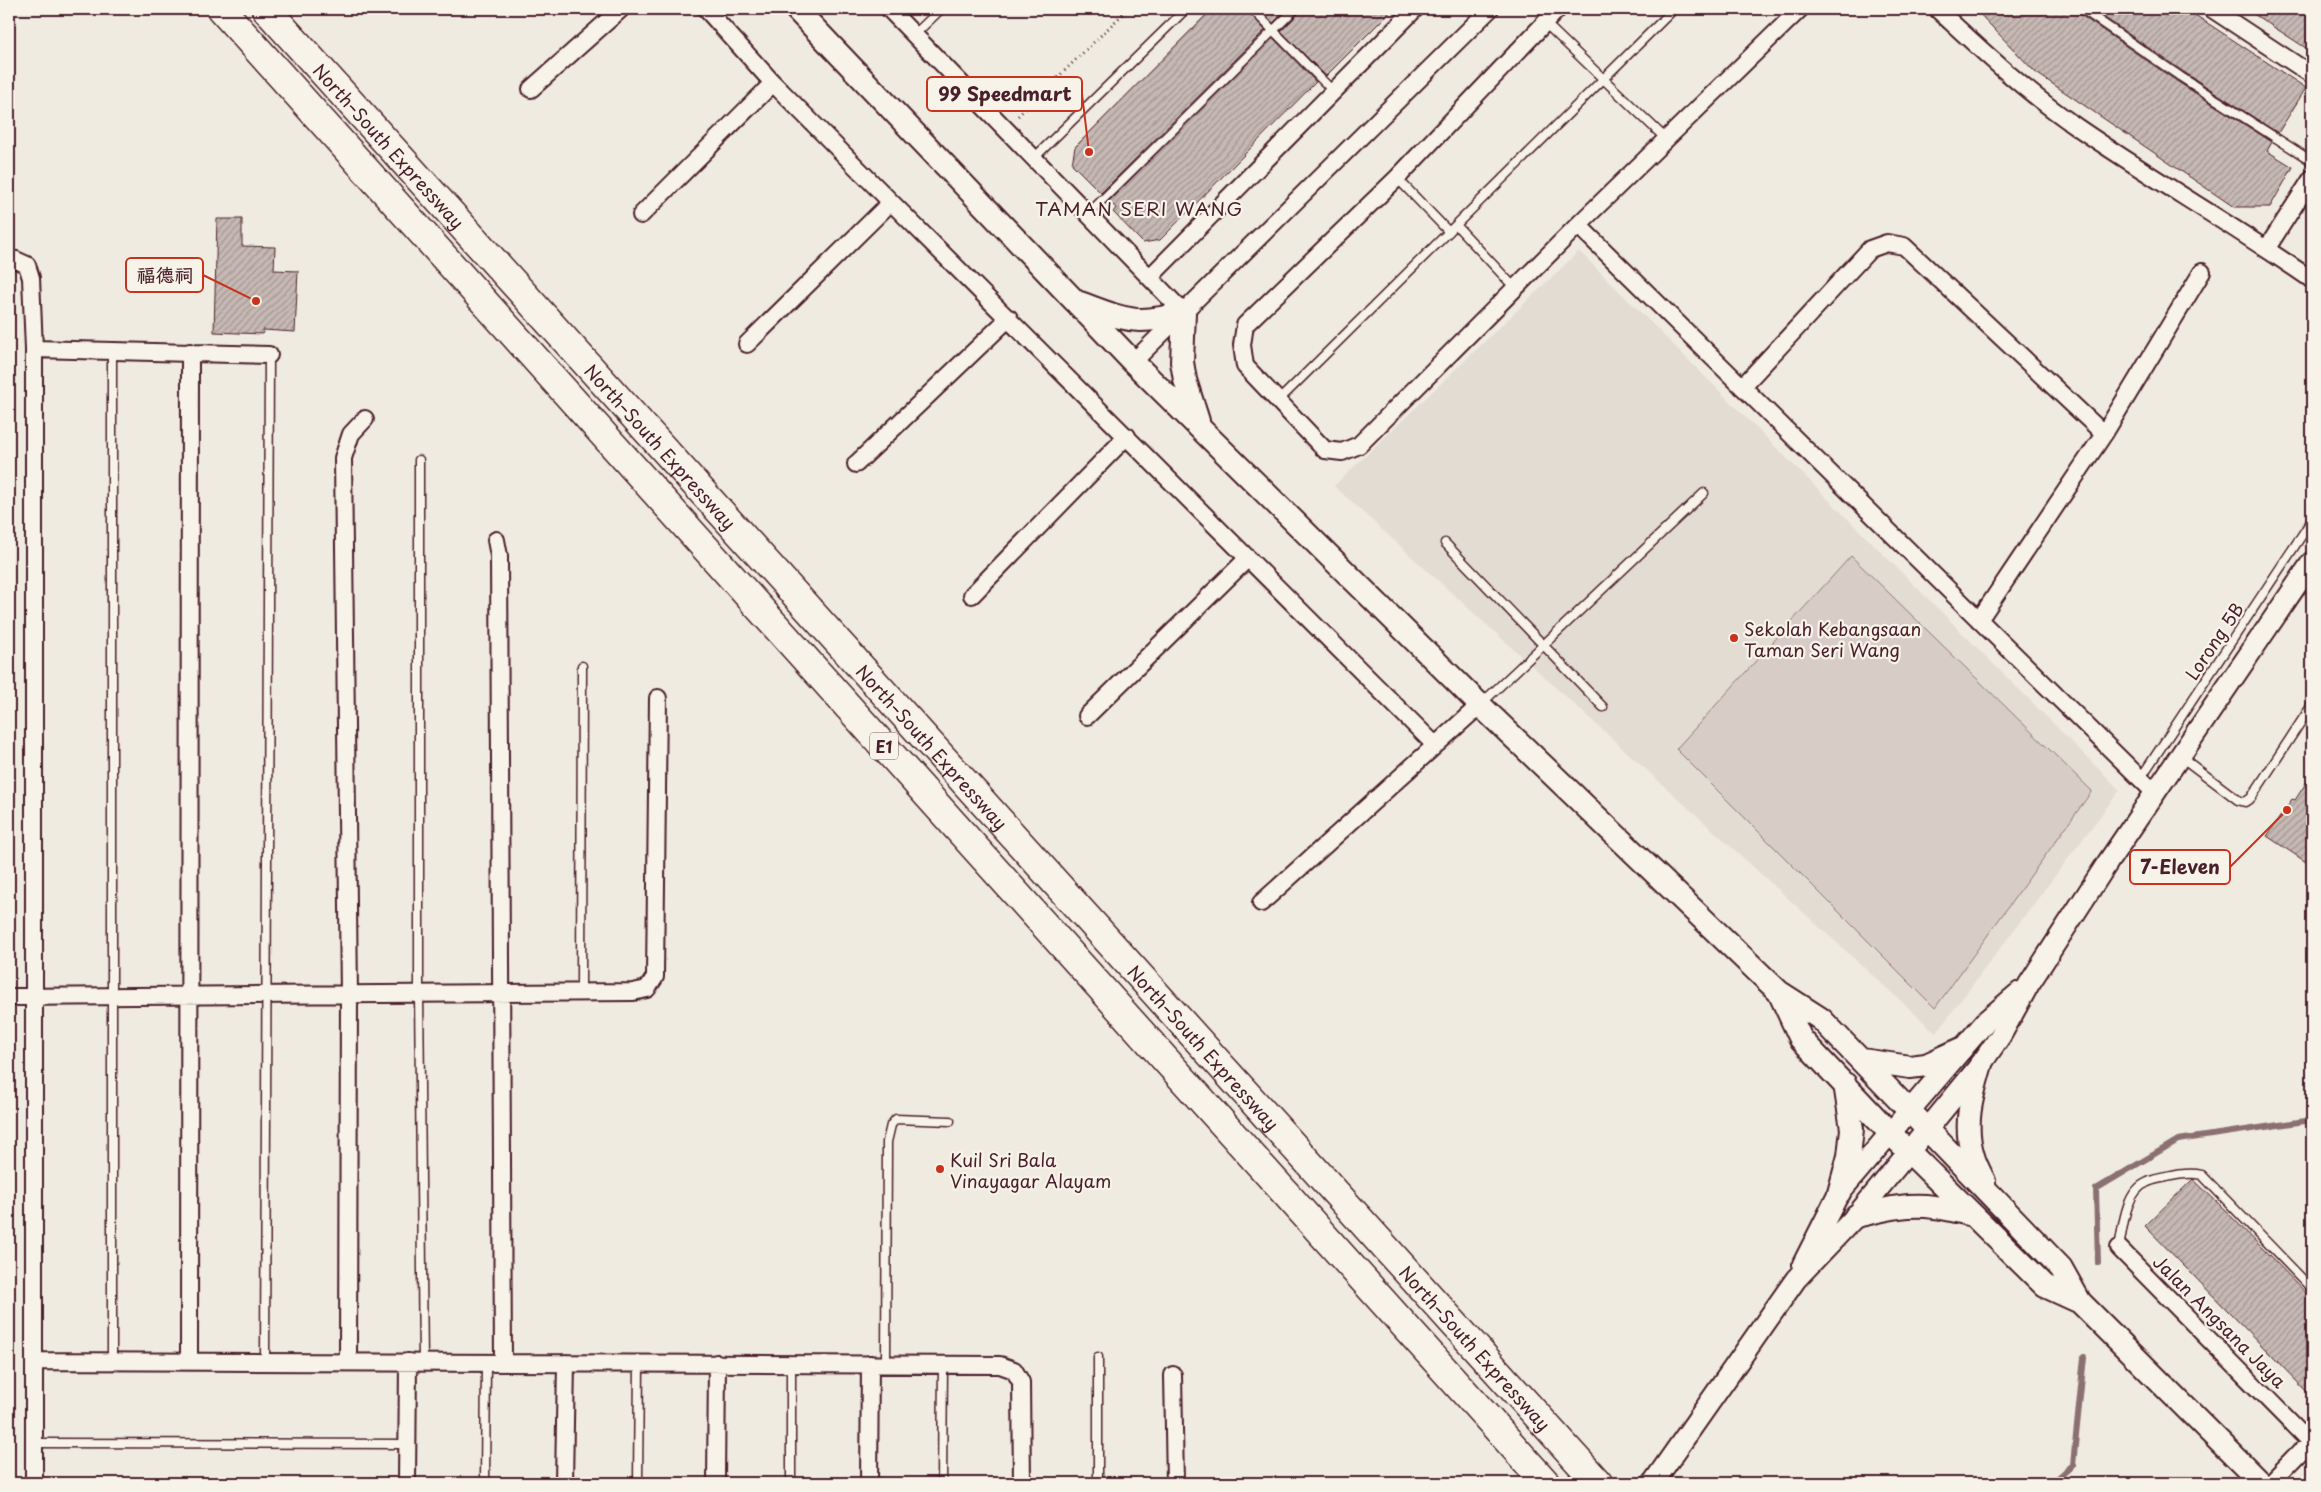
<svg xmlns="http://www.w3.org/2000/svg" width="2321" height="1492" viewBox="0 0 2321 1492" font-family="'Playpen Sans','LXGW WenKai TC',sans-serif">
<defs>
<pattern id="building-hatch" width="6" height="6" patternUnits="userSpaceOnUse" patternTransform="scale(1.25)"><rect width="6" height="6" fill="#c6b8b3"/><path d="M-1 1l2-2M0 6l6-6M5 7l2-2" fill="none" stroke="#a39592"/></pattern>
</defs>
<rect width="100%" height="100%" fill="#f0ebe0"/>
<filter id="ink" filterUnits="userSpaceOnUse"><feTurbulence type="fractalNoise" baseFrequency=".02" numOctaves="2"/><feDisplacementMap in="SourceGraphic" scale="10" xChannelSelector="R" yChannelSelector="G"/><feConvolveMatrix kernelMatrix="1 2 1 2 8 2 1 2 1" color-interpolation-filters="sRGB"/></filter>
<g filter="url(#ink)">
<path fill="#e3dcd2" d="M1579 251 2120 790 1936 1033 1334 486Z"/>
<path fill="#d8cdc6" stroke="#917678" d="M1851 556 2092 791 1935 1008 1676 749Z"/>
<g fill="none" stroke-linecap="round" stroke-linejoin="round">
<path stroke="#8b6f72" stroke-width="6" d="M2098 1263 2096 1189 2178 1140 2312 1120
M2052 1483 2073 1465 2084 1357"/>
</g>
<path fill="url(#building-hatch)" stroke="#4a1f2b" d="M1212 9H1246L1265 30 1101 193 1072 164 1075 147Z
M1260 9H1287L1273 23Z
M1300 9H1393L1326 76 1281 31 1299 13Z
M1975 9H2076L2079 14 2178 82 2272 142 2267 151 2293 167 2270 207H2234L2035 72Z
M2092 9H2186L2306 88 2278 133 2184 72Z
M2246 9H2312V52Z
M1273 38 1316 82 1160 240 1143 243 1113 212 1116 208 1109 201Z
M217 219H242V246L275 247 274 270 298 271 295 332 263 330V334L214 332Z
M2312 774V866L2267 836 2292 799 2295 800Z
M2193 1179 2220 1205 2312 1299V1397L2145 1226Z"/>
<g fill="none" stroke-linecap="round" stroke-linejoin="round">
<g stroke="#4a1f2b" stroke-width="11">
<path id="service" d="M1252 9 1333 91
M2082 9 2181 77 2312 161
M1545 23 1666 139
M914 35 941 9
M1034 158 1186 9
M1397 178 1449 232
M1088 214 1295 9
M1456 225 1515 288
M1278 401 1674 9
M419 460V994L423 1362
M1445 543 1603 707
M1482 703 1704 493
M2180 756 2238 800 2245 802 2251 798 2312 705
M2140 779 2312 520
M581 993 582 666
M2119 1248C2123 1227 2125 1191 2148 1182 2154 1179 2161 1178 2167 1177 2179 1174 2190 1172 2202 1175L2312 1289
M1098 1357V1483
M112 1361V351
M265 1362 269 355
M791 1363V1483
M886 1364 887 1142 891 1125 896 1119 950 1121
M34 1443 407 1444
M485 1483 486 1363
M638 1483 639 1363
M942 1483 943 1364"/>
</g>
<g stroke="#4a1f2b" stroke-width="20">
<path id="minor" d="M706 9 773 83 891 202 1435 745
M889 9 1184 313
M1558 9 1397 178 1245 325 1242 345 1245 366 1325 450 1342 452 1359 445 1578 225 1800 9
M1937 9C1981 50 2026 92 2077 127 2154 180 2235 226 2312 280
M2212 9 2312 75
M531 89 621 9
M641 215 773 83
M1578 225 2155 793
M2267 248 2312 178
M9 259 16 260 27 265 31 278 34 349V1483
M1150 277 1415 9
M747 344 891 202
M34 349 269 355
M1133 362 1490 9
M1742 387 1870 249 1887 243 1904 246 2104 434
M856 464 1009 318
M496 540 499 556 503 1363
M972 595 1127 436
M1979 620 2104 434 2202 272
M1087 716 1248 558
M1261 903 1480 705
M9 997 633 992 647 989 655 977 658 698
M2119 1248 2312 1444
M34 1361 1000 1365 1014 1370 1021 1382 1022 1483
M189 1362 190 352
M348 1362 349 994 343 458 351 434 365 419
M1173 1375 1175 1483
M407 1483 408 1362
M564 1483 566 1363
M716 1483 717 1363
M869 1483 870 1364
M2270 1483 2310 1442"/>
</g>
<g stroke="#4a1f2b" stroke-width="24">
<path id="tertiary" d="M1803 1264 1839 1193 1987 1020 2020 992
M1653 1483 1796 1279 1856 1216 1981 1064 2001 1035 2029 984 2108 862 2312 562"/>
</g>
<g stroke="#4a1f2b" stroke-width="26">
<path id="secondary" d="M796 9 1133 362 1480 705 1779 992 1821 1019 2061 1268 2080 1302 2261 1483
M1080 303C1126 320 1135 326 1184 313L1182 362 1185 380 1198 421
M1779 992 1801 1039 1890 1133 2045 1286 2080 1302
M1862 1060 1910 1067 1926 1065 1961 1049
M1981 1064C1972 1095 1963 1124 1973 1156 1975 1164 1980 1173 1984 1181
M1839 1193 1849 1156 1852 1129 1845 1084
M1856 1216C1882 1210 1907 1203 1934 1207 1947 1208 1960 1212 1973 1215"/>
</g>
<g stroke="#4a1f2b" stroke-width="31">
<g id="motorway">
<path d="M221 9 1546 1483"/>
<path id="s1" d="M266 9 1598 1483"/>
</g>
</g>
<path stroke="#4a1f2b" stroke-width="3" stroke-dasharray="1 4" stroke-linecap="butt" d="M1018 116 1128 9"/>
<use href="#service" stroke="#f7f3e8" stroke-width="8"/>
<use href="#minor" stroke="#f7f3e8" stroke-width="16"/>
<use href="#tertiary" stroke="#f7f3e8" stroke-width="20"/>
<use href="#secondary" stroke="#f7f3e8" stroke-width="22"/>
<use href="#motorway" stroke="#f7f3e8" stroke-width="28"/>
</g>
</g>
<g fill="#c8321e" stroke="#f7f3e8" stroke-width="2">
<circle cx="1734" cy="638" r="5"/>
<circle cx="940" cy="1169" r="5"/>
</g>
<g text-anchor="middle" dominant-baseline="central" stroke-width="4.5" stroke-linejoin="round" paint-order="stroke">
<rect fill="#f7f3e8" stroke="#7e5f64" stroke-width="1" x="870" y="732.5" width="28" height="27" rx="4"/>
<g font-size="16" font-weight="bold" fill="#4a1f2b">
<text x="884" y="746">E1</text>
</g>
<g font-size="18" fill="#4a1f2b" stroke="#f7f3e8">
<text stroke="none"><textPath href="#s1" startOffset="184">North–South Expressway</textPath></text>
<text stroke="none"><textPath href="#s1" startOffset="589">North–South Expressway</textPath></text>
<text transform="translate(2214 641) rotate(-56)">Lorong 5B</text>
<text stroke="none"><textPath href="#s1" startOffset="994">North–South Expressway</textPath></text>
<text stroke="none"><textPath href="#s1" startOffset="1399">North–South Expressway</textPath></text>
<text transform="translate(2220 1321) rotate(45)">Jalan Angsana Jaya</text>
<text stroke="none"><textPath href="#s1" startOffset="1804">North–South Expressway</textPath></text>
</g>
<g font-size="18" fill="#4a1f2b" stroke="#f7f3e8" text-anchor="start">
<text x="1744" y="628">Sekolah Kebangsaan<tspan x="1744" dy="21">Taman Seri Wang</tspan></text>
<text x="950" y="1159">Kuil Sri Bala<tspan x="950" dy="21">Vinayagar Alayam</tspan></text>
</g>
<g font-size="19" letter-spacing="1" fill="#4a1f2b" stroke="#f7f3e8">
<text x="1139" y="208">TAMAN SERI WANG</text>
</g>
</g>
<path fill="none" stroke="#c8321e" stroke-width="2" d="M1089 152L1082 94M256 301L203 275M2287 810L2230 867"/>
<g fill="#c8321e" stroke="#f7f3e8" stroke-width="2">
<circle cx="1089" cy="152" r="5"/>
<circle cx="256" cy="301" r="5"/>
<circle cx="2287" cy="810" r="5"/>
</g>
<g fill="#f7f3e8" stroke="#c8321e" stroke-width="2">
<rect x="927" y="77" width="155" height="34" rx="5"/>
<rect x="126" y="258" width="77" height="34" rx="5"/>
<rect x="2130" y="850" width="100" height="34" rx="5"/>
</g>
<g font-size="19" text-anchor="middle" font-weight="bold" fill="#4a1f2b">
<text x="1005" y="101">99 Speedmart</text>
<text x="165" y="282">福德祠</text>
<text x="2180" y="874">7-Eleven</text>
</g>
<rect width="2321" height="1492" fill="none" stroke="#f7f3e8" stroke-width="30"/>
<rect x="15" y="15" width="2291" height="1462" fill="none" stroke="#4a1f2b" stroke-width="2" filter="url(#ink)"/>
</svg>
